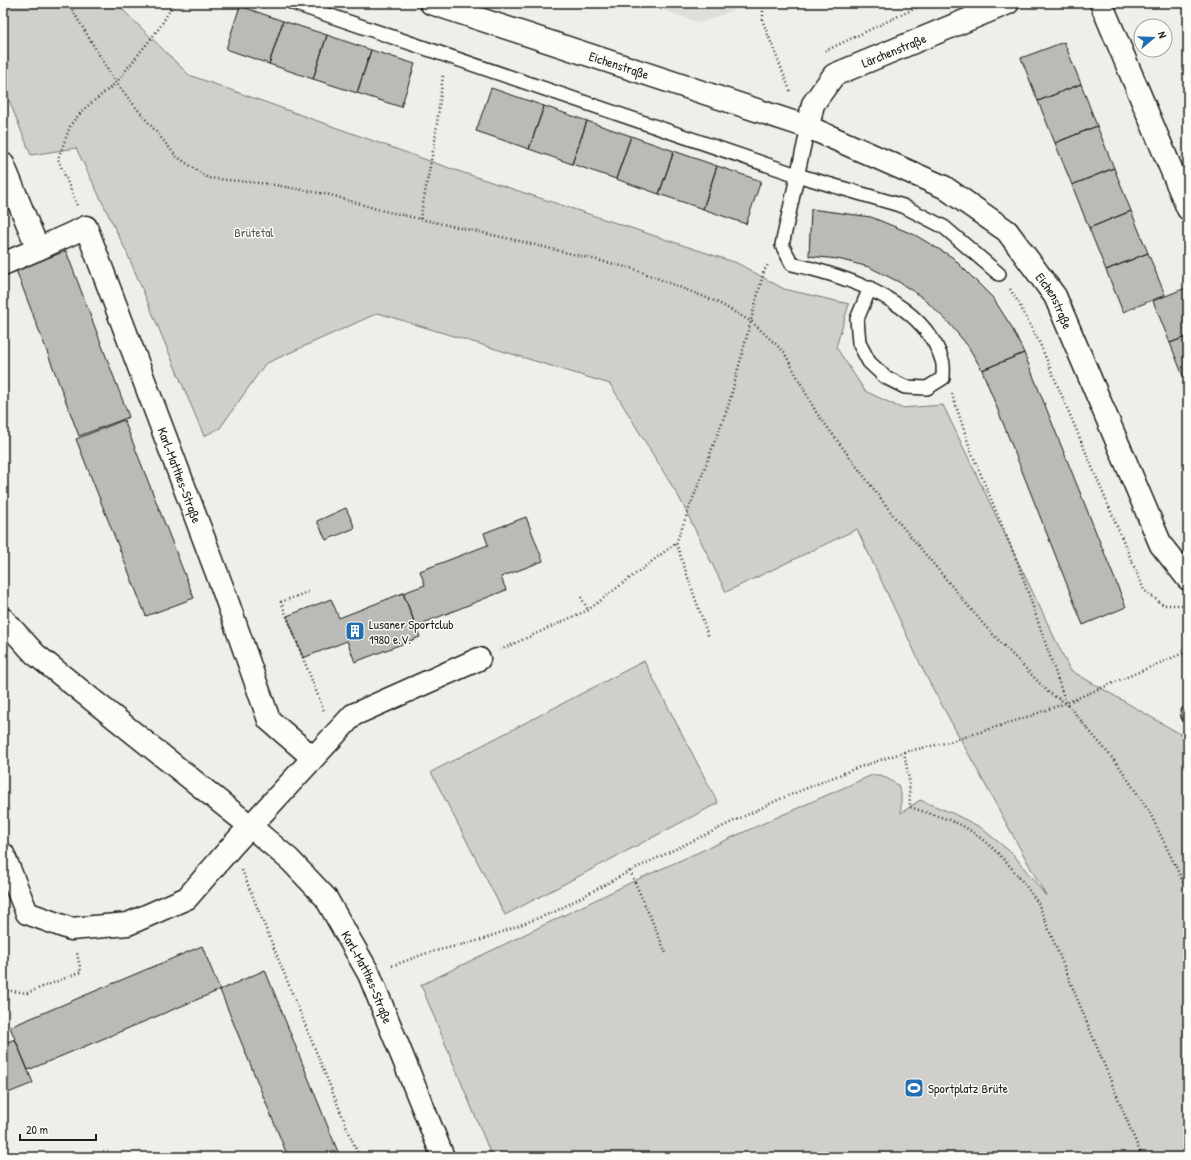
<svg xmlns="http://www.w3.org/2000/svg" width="1191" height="1160" viewBox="0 0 1191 1160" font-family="'Patrick Hand',sans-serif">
<rect width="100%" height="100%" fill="#f0eeea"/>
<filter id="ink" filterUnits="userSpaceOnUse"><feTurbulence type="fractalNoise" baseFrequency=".025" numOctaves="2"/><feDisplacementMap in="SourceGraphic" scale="8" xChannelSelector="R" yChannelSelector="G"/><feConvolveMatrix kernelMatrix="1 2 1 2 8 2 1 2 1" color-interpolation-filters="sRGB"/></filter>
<g filter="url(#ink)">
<path fill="#e0deda" d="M644 3H746L747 5 700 23Z"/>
<path fill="#d0cfcc" stroke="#767674" d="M3 3H116L189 75 452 169 737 263 784 289 849 304 836 347 865 391 901 408 943 405 1070 670 1182 735 1188 751V1157H492L421 985 634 881 872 775H881L898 785 901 794V813L920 800 952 813 980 827 1013 854 1046 896 926 676 857 529 726 592 680 499 610 384 378 313 265 364 220 428 204 436 127 253 76 148 31 155 3 85Z
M644 661 718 803 505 915 431 772Z"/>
<path fill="#bbbab6" stroke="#1c1c1c" d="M240 6 283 21 269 64 226 49Z
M283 21 327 35 313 79 269 64Z
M327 35 371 50 357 93 313 79Z
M1064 42 1081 84 1038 101 1021 58Z
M371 50 415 64 401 107 357 93Z
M1081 84 1097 126 1055 143 1038 101Z
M491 88 544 106 529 149 476 131Z
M544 106 587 121 572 164 529 149Z
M587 121 631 136 616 179 572 164Z
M1097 126 1114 168 1072 185 1055 143Z
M631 136 674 151 659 194 616 179Z
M674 151 717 166 703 209 659 194Z
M717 166 761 181 746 224 703 209Z
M1114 168 1131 211 1089 228 1072 185Z
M811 209 871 217 915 235 952 257 993 298 1011 326 1024 353 982 370 968 346 948 322 923 298 899 282 869 267 838 259 809 256Z
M1131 211 1148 253 1106 270 1089 228Z
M66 251 129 417 79 436 16 270Z
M1148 253 1165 295 1123 312 1106 270Z
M1188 287V336L1170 343 1153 301Z
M1188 336V385L1187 386 1170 343Z
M1024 353 1126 607 1083 625 982 370Z
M124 420 194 598 146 616 76 439Z
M346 508 355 528 326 540 317 521Z
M526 517 543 561 501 577 506 590 416 626 403 593 425 585 420 571 488 545 484 533Z
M403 593 420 637 355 662 347 641 303 658 287 616 331 599 339 618Z
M202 946 220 990 28 1070 10 1027Z
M265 970 340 1157H288L220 990Z
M15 1039 33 1083 3 1095V1044Z"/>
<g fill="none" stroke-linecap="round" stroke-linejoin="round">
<g stroke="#1c1c1c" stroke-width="16">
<path id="lane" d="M293 3 797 175 903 206 944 227 999 274
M808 127 782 245 792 264C846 276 923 301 942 360 944 365 943 372 943 378L927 388 905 387 885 377 869 362 859 343 857 319 870 288
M1188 713V715"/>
</g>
<g stroke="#1c1c1c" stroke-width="25">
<g id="street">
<path id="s1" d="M431 3 808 127 944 187 1007 231 1055 296 1161 545 1188 579"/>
<path d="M1101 3 1188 209"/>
<path id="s2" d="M808 127 813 104 834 75 1008 3"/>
<path d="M3 164 38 249 3 264"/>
<path id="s3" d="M38 249 86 227 224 592 269 720 312 757"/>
<path id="s4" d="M3 619 35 654 250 826 290 860 326 898 369 974 443 1157"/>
<path d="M3 854 27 913 71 929 128 924 187 898 232 846 353 715 479 659"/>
</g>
</g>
<path stroke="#1c1c1c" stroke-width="2.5" stroke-dasharray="1 3" stroke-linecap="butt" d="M68 3 116 83 176 156 208 178 269 184 331 195 380 210 515 240 634 269 717 302 752 322 784 352 816 412 896 519 985 626 1049 693 1066 703 1119 766 1150 813 1188 892
M763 3V22L791 93
M825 51 926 3
M77 205 58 159 71 124 84 109 116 83 160 27 174 3
M420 219 435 140 443 75
M1010 289 1018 302 1040 344 1144 590 1163 605H1188
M952 394 971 451 1019 566 1066 703
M676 543 728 407 764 271 769 263
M308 592 281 602 324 711
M581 597 588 610
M500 650 588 610 676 543 709 638
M904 752 909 780 910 807C927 813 947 818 963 826 994 844 1018 874 1038 903L1142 1157
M242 870 359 1157
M630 871 666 953
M392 966 427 953 481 940 554 912 630 871 780 799 854 769 904 752 949 742 1021 719 1066 703 1188 651
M3 990 27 993 81 972 77 953"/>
<use href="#lane" stroke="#fdfcf7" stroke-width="13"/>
<use href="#street" stroke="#fdfcf7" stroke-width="22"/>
</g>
</g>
<defs>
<g id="building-square" transform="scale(1)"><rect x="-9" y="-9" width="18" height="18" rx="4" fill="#1f6fb2" stroke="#fdfcf7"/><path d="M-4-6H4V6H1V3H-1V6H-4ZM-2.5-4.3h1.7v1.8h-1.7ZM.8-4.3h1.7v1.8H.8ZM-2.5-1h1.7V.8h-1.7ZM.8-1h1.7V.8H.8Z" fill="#fff"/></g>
<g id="stadium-square" transform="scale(1)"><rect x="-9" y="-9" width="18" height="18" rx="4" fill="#1f6fb2" stroke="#fdfcf7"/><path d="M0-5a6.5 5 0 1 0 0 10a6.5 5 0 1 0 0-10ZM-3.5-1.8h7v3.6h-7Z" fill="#fff"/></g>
</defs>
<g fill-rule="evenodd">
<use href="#building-square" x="355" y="631"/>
<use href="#stadium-square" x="914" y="1088"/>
</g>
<g text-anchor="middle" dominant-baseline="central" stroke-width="3" stroke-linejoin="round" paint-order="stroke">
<g font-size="13" fill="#1c1c1c" stroke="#fdfcf7">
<text stroke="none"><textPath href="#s2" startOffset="124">Lärchenstraße</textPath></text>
<text stroke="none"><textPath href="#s1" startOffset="198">Eichenstraße</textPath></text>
<text stroke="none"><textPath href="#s1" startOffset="707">Eichenstraße</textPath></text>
<text stroke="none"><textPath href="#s3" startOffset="318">Karl-Matthes-Straße</textPath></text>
<text stroke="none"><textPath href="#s4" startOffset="517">Karl-Matthes-Straße</textPath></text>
</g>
<g font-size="13" fill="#5b5b5a" stroke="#fdfcf7">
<text x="254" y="232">Brütetal</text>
</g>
<g font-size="13" fill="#1c1c1c" stroke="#fdfcf7" text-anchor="start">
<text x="369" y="624">Lusaner Sportclub<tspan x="369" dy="15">1980 e.V.</tspan></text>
<text x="928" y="1088">Sportplatz Brüte</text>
</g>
</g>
<rect width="1191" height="1160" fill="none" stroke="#fdfcf7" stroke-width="16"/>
<rect x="8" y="8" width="1175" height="1144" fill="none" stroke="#1c1c1c" stroke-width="1.5" filter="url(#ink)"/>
<g transform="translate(1153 38) rotate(71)"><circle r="19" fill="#fdfcf7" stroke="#a3a29f"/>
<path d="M0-3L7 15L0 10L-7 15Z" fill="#1f6fb2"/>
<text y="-6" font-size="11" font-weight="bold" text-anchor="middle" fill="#1c1c1c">N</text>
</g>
<path d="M20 1134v6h76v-6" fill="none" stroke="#1c1c1c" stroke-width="2"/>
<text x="26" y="1134" font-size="12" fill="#1c1c1c" stroke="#fdfcf7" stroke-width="3" paint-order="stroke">20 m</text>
</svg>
